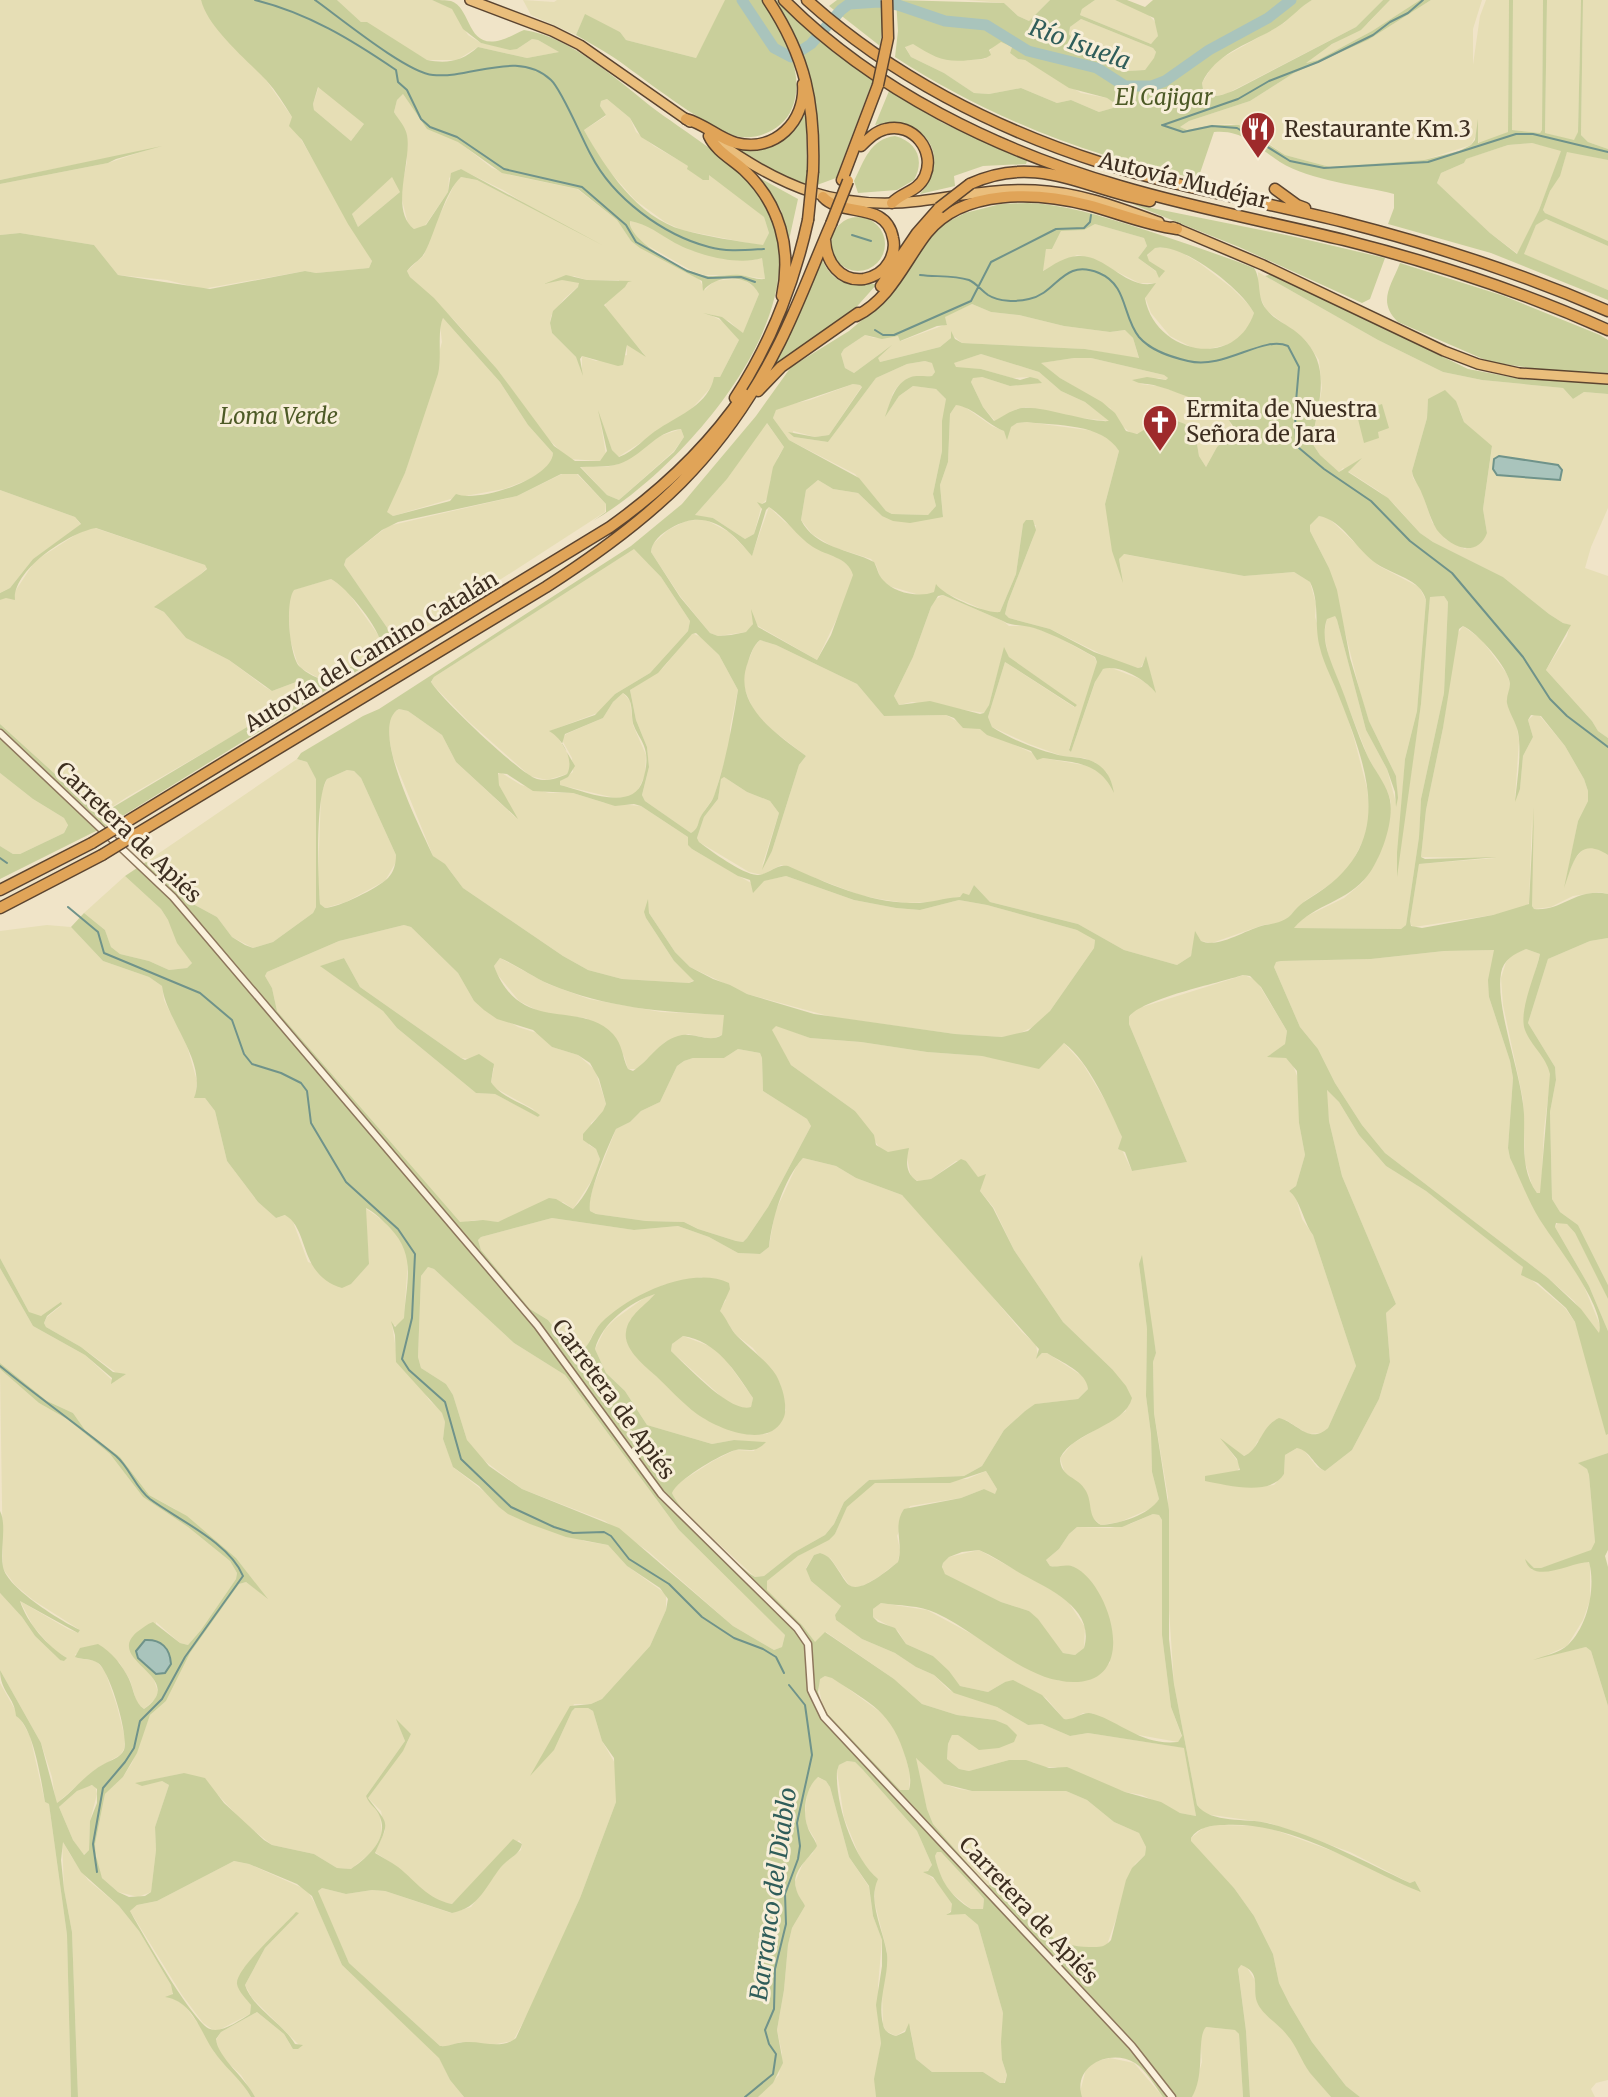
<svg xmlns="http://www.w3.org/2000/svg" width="1608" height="2097" viewBox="0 0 1608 2097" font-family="Merriweather,serif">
<rect width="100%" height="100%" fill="#f0e4c8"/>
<path fill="#e6deb5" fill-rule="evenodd" d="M0 0H201L205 10 219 30 266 80 292 117 295 129 372 261 369 268 316 273 305 271 202 289 167 280 118 275 94 245 20 233 0 235V184L108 163 147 150 0 180Z
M337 0H432L452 8 468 35 481 43 517 49 532 39 538 40 560 52 527 58 478 47 457 60H427L361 22Z
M523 0 554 2 557 0H726L696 58 626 40 620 32 585 15 576 35 531 15Z
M966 0H1050L1029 21 1018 16 1004 3Z
M1095 0H1115L1147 13 1156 23 1158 36 1156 40 1151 44 1080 15 1082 9Z
M1312 0H1383L1356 27 1226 94 1209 97 1204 95 1202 83 1215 62 1284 23 1301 6Z
M1390 0H1420L1372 31 1318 60 1305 63 1309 58 1368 23Z
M1431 0H1482L1473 29V65L1480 16 1486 0H1509L1508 132 1504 134 1480 144 1477 140V133L1471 145 1424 160 1330 167 1285 155 1245 127 1231 124 1211 125 1187 130 1180 127 1189 121 1250 101 1294 73 1368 40Z
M1513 0H1543L1542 130 1540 133 1512 130Z
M1547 0H1581L1578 133 1574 141 1545 133Z
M1583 0H1608V149L1588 142 1581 135Z
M1081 19 1153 48 1156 52 1155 58 1145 70 1128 71 1108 52 1079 44 1073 40 1069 34 1070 27Z
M1001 42 1012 47 1010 53 1018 59 1025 60 1081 93 1107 98 1113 101V108L1099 112 1071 100 1057 103 1021 88 989 94 974 93 944 73 911 57 905 46 913 44 971 60 985 59 993 46Z
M319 86 364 124 351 141 314 110 313 104Z
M403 94 410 104 492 168 510 175 577 189 617 220 631 241 699 279 705 290 714 281 733 279 744 280 757 289 759 294 743 334 729 321 709 314 727 324 739 340 720 377 688 413 618 457 612 450 600 419 606 455 600 461 569 459 546 437 497 369 455 321 410 277 407 271 424 255 432 231 457 179 461 177 477 180 524 203 503 190 460 169 449 178 448 192 424 227 414 229 408 224 400 192 358 227 352 214 392 176 401 190 407 162V135L394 112 397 100ZM574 276 587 280H619V292L606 301 605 308 644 354 627 344V355L596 361 582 356V369L576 357 552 333 550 323 551 316 564 299 580 285 577 281 562 280Z
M607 99 630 118 636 132 654 146 708 177 709 174 722 182 764 217 769 233 763 246 682 230 665 222 635 200 603 164 584 130 606 116 600 106 601 101Z
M1532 143 1562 150 1539 210 1518 254 1490 233 1437 183 1441 173 1464 163 1465 159 1508 145Z
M1567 151 1608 160V241L1586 233 1545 213 1543 210 1550 191 1562 169Z
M1546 219 1608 246V290L1523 254 1536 225 1540 220Z
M630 221 644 223 692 250 731 259 754 260 762 257 765 279 739 275H704L694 272 643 243 631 231Z
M1095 224 1144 238 1147 246 1138 258 1162 276 1148 261 1147 256 1154 248H1173L1198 262 1232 288 1249 305 1254 313 1251 323 1240 337 1230 344 1204 350 1193 348 1170 336 1151 313 1145 297 1155 283H1139L1088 257 1077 255 1042 271 1046 249H1052L1061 231 1084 230Z
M1258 272 1378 340 1443 372 1482 380 1563 388 1573 399 1584 392 1608 394V508L1591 547 1585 568 1608 576V738L1598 731 1592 721 1546 670 1567 636 1570 625 1563 623 1549 614 1503 577 1433 542 1420 533 1395 505 1380 492 1343 468 1339 472 1320 455 1312 443 1322 388 1319 360 1306 341 1266 310 1258 292ZM1428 399 1460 410 1464 422 1492 447 1483 509 1487 533 1465 549 1445 539 1432 522 1421 489 1413 478 1412 471 1427 418Z
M972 304 991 312 1019 315 1064 326 1110 332 1126 330 1133 338 1139 359 1085 349 962 343 951 334V338L940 347 880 362 877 358 885 350 854 373 845 368 841 354 844 349 865 335 874 338 898 336 901 341 947 324 944 317Z
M443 318 500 382 528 425 553 453 552 461 544 470 530 479 504 489 454 498 393 516 386 512 405 473 442 342 440 325Z
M981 354 1039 372 1061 391 1085 402 1110 421 1070 417 1026 407 1017 409 995 421 983 407 971 382 973 377H982L1010 386 1038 383 1030 377 1012 378 981 369 956 368 953 363Z
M1074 358H1091L1164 375 1168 378 1167 380 1158 378 1140 384 1158 386 1218 405 1229 419 1233 431 1217 447 1206 467 1199 456 1197 444 1189 429 1132 434 1121 425 1110 408 1060 378 1040 363Z
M925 361 933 363 935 372 932 376 908 378 898 386 893 393 886 415 899 396 913 386 936 389 946 399 942 451 933 494 936 506 928 515 892 514 886 511 855 474 789 440 773 418 776 409 783 406 810 400 853 384 860 385 862 386 829 435 815 437 793 431 794 437 828 442 876 378 907 364Z
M956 405H962L992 426 1004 431 1007 437 1010 427 1017 423 1027 422 1095 431 1113 442 1119 451 1105 504 1122 575 1119 559 1123 554 1244 576 1294 572 1310 582 1316 604 1315 617 1354 738 1367 788 1370 816 1368 831 1351 864 1337 880 1306 900 1283 923 1263 925 1212 943 1201 941 1196 933 1191 956 1177 965 1124 950 1078 924 990 902 974 885 969 895 932 902 906 903 879 899 860 895 781 865 762 875 749 872 699 842 697 838 704 817 718 799 721 778 724 777 747 792 770 801 779 813 762 866 772 851 799 765 806 756 771 729 754 711 747 695 742 680 745 669 754 647 760 640 776 645 857 684 884 716 946 715 960 723 980 729 1043 758 1089 766 1105 776 1112 788 1107 773 1096 763 1084 758 1062 756 1029 744 992 727 988 717 1005 662 1074 707 1076 705 1009 657 1004 649 989 705 985 713 912 702 899 705 894 696 913 657 931 607 934 600 943 595 1003 621 1009 626H1029L1052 634 1094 657 1097 662 1096 669 1069 749 1071 752 1098 674 1103 669 1109 667 1140 679 1155 690 1146 658 1141 667 1138 668 1113 660 1050 629 1009 618 1005 614 1008 602 1033 538 1036 525 1023 524 1016 574 1000 612 997 613 986 611 941 591 936 586 935 592 923 596 889 586 881 579 876 565 871 559 833 547 812 534 801 520 806 490 818 480 833 489 858 493 882 516 943 515 940 485 948 462 950 414Z
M766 422 784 447 778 457 770 481 768 498 762 504 754 534 745 539 713 518 694 516 727 479Z
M681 429 684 437 674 451 619 500 607 495 580 466 606 467 619 464 657 437Z
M570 473 577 474 606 504 605 512 399 645 344 565 346 559 388 526 517 496 562 474Z
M0 490 75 517 81 525 33 559 10 588 0 593Z
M769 507 785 522 850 566 852 571 854 575 841 610 817 660 758 626 754 620 751 629 746 632 718 636 710 633 680 596 651 552 653 544 668 530 686 521 704 519 729 532 752 555Z
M1319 516 1327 517 1335 524 1379 566 1419 587 1426 600 1417 711 1405 759 1397 869 1421 704 1430 597 1444 596 1448 602 1444 693 1421 799 1419 837 1406 925 1401 929 1293 928 1303 918 1344 898 1362 883 1377 860 1389 823 1391 802 1388 793 1368 757 1329 658 1324 634 1327 618 1332 616H1335L1337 620 1366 730 1387 769 1396 803 1397 786 1396 776 1369 721 1361 696 1329 568 1310 531 1309 525Z
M95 528 205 565 207 568 201 574 155 608 164 612 186 638 229 660 265 687 272 691 296 682 305 688 300 697 127 797 100 815 0 724V600L14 593 35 561 83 530Z
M634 548 661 577 690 621 688 631 650 673 615 694 600 712 550 731 557 736 570 758 572 764 567 774 547 780 530 776 468 721 431 683 434 677Z
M331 579 345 588 379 636 382 647 379 651 328 680H322L301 668 297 662 290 639 288 599 293 590Z
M1463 626 1481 639 1507 674 1510 684 1519 741 1515 798 1520 789 1523 756 1533 737 1528 720 1535 714 1540 716 1565 746 1584 779 1588 791V801L1578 821 1567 876 1574 860 1584 848 1592 846 1603 851 1608 855V894L1599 892 1573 896 1551 907 1534 909 1532 906V819L1529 903 1526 907 1493 915 1414 927 1411 925 1410 921 1419 864 1496 858 1421 857 1426 810 1443 728 1456 636Z
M692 633 701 637 719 655 738 690 730 728V743L714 797 701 816 696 830 691 833 645 801 642 795 649 767 647 747 636 720 630 690 663 668Z
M623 693 630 701 633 725 646 755 645 775 637 792 628 797 615 798 560 785V781L573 772 572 758 562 740 566 734 603 718 613 702Z
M399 709 408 711 442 735 456 762 515 817 499 785 497 776 500 772 521 785 549 793H573L605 803 641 806 688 837 692 849 758 887 763 881 786 876 854 900 896 908 920 910 959 900 987 905 1077 930 1091 936 1095 940 1094 948 1050 1011 1037 1025 1016 1035 1002 1037 955 1034 832 1017 747 994 690 967 675 952 649 913 648 904 646 918 674 961 694 980 689 983 622 979 588 970 563 956 463 888 449 869 433 856 393 757 388 733 389 721 393 713Z
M297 759 307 762 316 778V907L313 913 273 942 253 948 232 937 217 917 193 904 146 862Z
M347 770 354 771 361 778 396 855V862L385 881 346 902 325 908 320 904 318 879 321 794 327 779Z
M0 773 33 799 64 818 68 824 64 833 20 854H13L0 846Z
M125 876 161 909 168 920 185 953 191 958 192 963 187 968 169 970 149 961 120 954 111 947 105 930 84 913Z
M47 925 71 927 103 961 149 977 162 986 164 1000 187 1046 197 1081 195 1098H205L215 1111 227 1161 258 1202 276 1218 286 1215 292 1219 308 1262 356 1278 369 1264 365 1208 382 1220 401 1239 408 1259 404 1318 398 1326 392 1325 396 1350 429 1400 443 1413 445 1422 443 1439 454 1468 486 1493 584 1541 608 1545 627 1566 666 1594V1610L650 1646 602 1699 591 1704H574L554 1750 572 1711 575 1708H588L593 1711 602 1741 616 1765V1802L580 1898 534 2002 513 2041 491 2045 461 2042 445 2047 440 2046 349 1963 319 1896 318 1891 322 1888 346 1894 372 1890 385 1891 451 1913 471 1907 502 1865 521 1850 522 1844 519 1840 452 1904 438 1901 426 1894 397 1867 375 1852 385 1831 381 1811 368 1798 407 1743 411 1734 398 1723 405 1741 366 1796 380 1816 382 1834 373 1851 351 1869 337 1868 314 1854 272 1845 243 1822 218 1795 184 1773 142 1782 162 1781 169 1785 155 1827 156 1850 151 1892 138 1897 118 1892 102 1878 98 1868 95 1844 105 1794 123 1777 132 1763 150 1715 166 1701 190 1653 239 1584 246 1582 265 1596 236 1558 175 1509 149 1495 120 1457 85 1430 73 1413 47 1401 0 1363V1268L33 1326 85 1355 112 1380 118 1374 81 1347 46 1327 44 1323 47 1317 62 1305 41 1316H34L29 1312 0 1258V931Z
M404 925 411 927 458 973 474 1001 518 1027 540 1034 552 1047 578 1055 595 1070 606 1104 604 1111 591 1123 589 1145 596 1149 600 1159 594 1177 573 1209 563 1202 498 1222 475 1220 460 1223 277 1011 272 988 265 976 267 972 339 941ZM344 958 360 987 461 1058 471 1059 494 1068 491 1082 495 1088 533 1109 539 1117 495 1094 476 1093 397 1028 383 1011 321 966Z
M1608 938V1285L1578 1225 1560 1212 1552 1199 1550 1112 1556 1080 1555 1067 1528 1023 1548 959 1590 941Z
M1526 949 1540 954 1524 1013 1527 1034 1545 1058 1551 1074 1544 1129 1541 1193H1537L1532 1185 1525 1162 1523 1099 1503 1005 1501 978 1506 962 1513 954Z
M1495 950 1489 997 1510 1061 1513 1078 1508 1148 1510 1158 1540 1219 1562 1248 1583 1284 1600 1325 1601 1331 1598 1334 1574 1301 1548 1278 1385 1153 1362 1125 1335 1083 1318 1049 1300 1027 1274 967 1275 962 1281 961 1371 959 1444 951Z
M500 958 548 984 589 999 661 1012 725 1015 722 1035 711 1039 688 1034 665 1042 637 1069H628L624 1056 586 1018 544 1014 519 1001 497 974 494 966Z
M1244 975 1256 980 1287 1031 1285 1044 1269 1056 1286 1058 1292 1063 1299 1081V1123L1305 1155 1296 1186 1289 1191 1295 1195 1302 1219 1313 1235 1356 1366 1328 1428 1323 1433 1308 1434 1286 1420 1257 1442 1253 1452 1243 1456 1223 1441 1241 1466 1226 1485 1257 1487 1274 1485 1284 1474 1285 1455 1297 1448 1303 1449 1317 1467 1325 1471 1352 1450 1379 1399 1390 1362 1386 1313 1396 1304 1342 1176 1329 1121 1326 1089 1339 1102 1359 1135 1386 1166 1426 1191 1523 1267 1527 1276 1565 1308 1575 1322 1581 1339 1606 1434H1608V1453L1579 1463 1587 1469 1589 1475 1595 1542 1591 1550 1582 1555 1541 1568H1534L1527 1561 1532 1570H1553L1584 1561H1588L1590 1565V1600L1583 1620 1567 1646 1545 1656 1586 1647 1591 1651 1608 1706V2080L1596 2083 1591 2089 1595 2097H1360L1346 2086 1312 2042 1290 2005 1279 1983 1273 1954 1254 1916 1234 1888 1190 1841 1191 1838 1203 1828 1216 1825 1264 1826 1360 1861 1401 1884 1420 1890 1415 1881 1410 1883 1350 1852 1269 1823 1205 1814 1197 1805 1174 1684 1167 1580 1168 1497 1154 1413 1153 1362 1156 1352 1139 1264 1147 1329 1146 1396 1151 1434 1152 1472 1159 1499 1153 1508 1145 1511 1120 1522 1101 1525 1091 1516 1085 1490 1065 1474 1060 1458 1072 1444 1126 1411 1112 1369 1063 1322 1014 1250 994 1208 980 1191 984 1175 978 1178 966 1161H956L931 1179 918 1181 911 1177 907 1158 900 1152H888L881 1150 855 1111 791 1065 771 1030 776 1025 810 1038 861 1042 927 1052 982 1056 1010 1061 1050 1056 1064 1043 1083 1064 1109 1107 1122 1137V1150L1132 1171 1187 1162 1129 1024V1017L1136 1009Z
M738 1049 760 1053 762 1058 763 1091 807 1119 811 1126 768 1207 747 1238 743 1242 736 1241 698 1229 684 1222 646 1221 596 1214 590 1211 589 1204 593 1187 616 1129 630 1122 641 1111 660 1102 677 1066 684 1061 693 1058H724Z
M803 1158 836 1166 856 1178 902 1195 967 1266 1022 1332 1036 1345 1038 1357 1042 1353H1047L1081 1375 1087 1382 1088 1389 1078 1399 1036 1404 1025 1411 1004 1430 982 1466 964 1476 869 1480 844 1502 834 1524 825 1535 793 1553 764 1576 755 1577 695 1522 674 1499 672 1493 674 1486 713 1461 735 1450 754 1451 759 1443 734 1440 712 1444 647 1425 625 1391 606 1373 595 1349 605 1329 615 1319 644 1298 657 1293 630 1320 626 1339 629 1346 645 1366 705 1419 733 1431 752 1435 767 1434 777 1427 786 1410 780 1383 753 1348 736 1335 719 1311 726 1300 702 1277 663 1285 608 1317 594 1332 586 1348 579 1353 569 1347 548 1320 530 1309 481 1250 478 1240 481 1237 552 1218 634 1230 678 1226 709 1237 738 1253 760 1254 769 1247 775 1212 797 1165Z
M1558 1222 1567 1224 1575 1233 1598 1277 1608 1299V1331L1589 1286 1555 1227Z
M428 1267 434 1269 514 1343 565 1375 679 1530 785 1635 782 1647 774 1650 733 1626 649 1552 605 1521 522 1489 478 1456 467 1440 453 1395 446 1384 421 1368 418 1357 421 1276Z
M683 1336 712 1347 726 1360 753 1398 751 1408 745 1410 737 1407 725 1400 671 1351 672 1344Z
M0 1369 39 1403 67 1419 110 1454 143 1497 188 1527 230 1561 237 1573 236 1579 201 1630 188 1645 180 1643 156 1622 153 1677 158 1692 155 1699 144 1709 137 1703 130 1680 119 1662 75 1654 77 1658 96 1661 105 1671 117 1706 125 1738 124 1749 120 1755 96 1769 56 1804 52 1777 41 1743 0 1670V1593L22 1617 35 1636 60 1660 67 1658 53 1649 33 1626 20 1601 68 1629 78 1633 80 1630 33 1600 15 1585 3 1569Z
M986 1471 997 1489 995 1495 984 1489 961 1498 910 1506 897 1536 900 1550 898 1562 877 1578 862 1586 854 1588 849 1585 831 1559 820 1553 814 1555 806 1568 811 1581 841 1606 835 1615 836 1620 862 1639 895 1653 916 1667 934 1675 949 1690 997 1707 1028 1725 1042 1724 1070 1736 1088 1733 1185 1748 1196 1816 1180 1813 1142 1795 1125 1792 1055 1767H1043L1033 1762 1009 1760 969 1771 959 1769 947 1759 948 1744 952 1735 958 1734 967 1740 995 1720 957 1715 922 1704 894 1679 826 1632 815 1643 802 1625 767 1591V1581L772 1575 798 1556 835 1534 847 1506 869 1486 875 1483 967 1479Z
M1153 1514 1159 1515 1162 1520V1635L1171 1707 1182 1737 1178 1742 1133 1734 1092 1713H1083L1072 1720 1064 1719 1046 1698 1017 1682H1005L988 1692 960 1686 933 1656 906 1644 898 1631 873 1617V1609L881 1603 927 1610 1059 1681 1088 1680 1110 1663 1086 1577 1072 1566 1055 1567 1050 1566 1046 1560 1059 1549 1069 1534 1077 1527 1110 1528 1130 1524Z
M979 1550 1054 1591 1069 1603 1085 1627 1084 1648 1075 1655 1063 1653 1029 1611 1001 1602 945 1574 942 1570 943 1563 949 1557Z
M825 1676 832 1677 887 1717 895 1727 903 1747 910 1774 909 1790 900 1791 823 1709 818 1683 819 1679Z
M0 1683 30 1736 45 1802 49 1804 67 1935 71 2097H0Z
M917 1758 944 1784 959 1789 972 1791H1066L1087 1800 1114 1822 1139 1833 1146 1847 1145 1855 1135 1864 1107 1945 1102 1947H1082L1068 1946 1054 1940 998 1894 995 1884 987 1886 933 1824 927 1809 915 1761Z
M847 1761 855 1762 863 1770 917 1831 932 1865 931 1869 925 1872 937 1882 952 1904 953 1908 948 1914H965L978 1925 1003 2013 1002 2060 1007 2075 1004 2083H1000L983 2072H932L916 2059 910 2027 896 2036 886 2031 883 2025 882 1993 887 1952 875 1904V1883L859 1855 844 1818 837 1771 839 1765Z
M817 1777 826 1781 830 1787 849 1857 869 1887 873 1916 882 1940 878 1986 881 2043 875 2079 876 2097H758L779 2075 782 2053 777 2030 784 1990 788 1945 792 1928 805 1906 796 1891 795 1882 804 1861 813 1853 816 1841 807 1826 805 1815 807 1794 811 1783Z
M95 1785 97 1794 90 1821 89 1850 83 1855 73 1840 59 1807 77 1791 87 1786Z
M62 1840 71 1856 88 1880 119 1906 139 1931 171 1985 174 1991 171 1996 185 2006 208 2037 214 2052 240 2080 251 2097H78L72 1932 64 1889Z
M937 1852H941L979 1893 984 1899 983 1909H971L948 1890 938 1870 935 1856Z
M234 1861 249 1864 307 1890 317 1907 342 1965 439 2057 450 2080 464 2097H255L241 2075 221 2056 216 2040 221 2032 257 2012 284 2034 291 2046 299 2045 252 1998 245 1985 265 1948 298 1914 271 1938 243 1969 238 1987 251 2005 250 2014 219 2030H213L203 2023 182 1995 130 1911 137 1905 157 1901Z
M1240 1965 1246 1966 1258 1985 1257 2001 1263 2010 1288 2035 1302 2055 1308 2070 1331 2097H1250L1246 2031 1238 1968Z
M1205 2027 1236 2030 1239 2034 1243 2097H1192L1202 2062 1200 2036Z
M1110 2058 1134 2063 1163 2097H1082L1080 2092 1086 2069 1093 2062Z"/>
<path fill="#c9cf9b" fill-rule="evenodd" d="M201 0H337L361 22H367L427 60C447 64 463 61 478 47L527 58 559 52 538 40 532 39 517 49 510 50 481 43 463 29 452 9 432 0C438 0 446 0 451 1 472 8 466 50 501 40 509 38 516 33 524 30 572 37 619 82 657 111 698 141 754 172 773 223 810 327 675 474 593 521L606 512V504L578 474H561L517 496 398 522 382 530 346 559 344 565 399 645 108 825 0 879V846L13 854H20L64 833 68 825 64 818 33 799 0 773V724L100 815 304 693 305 688 296 682 272 691 229 660 186 638 164 612 154 607 201 574 207 569 205 565 96 528C70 532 12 570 15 600L6 598 0 600V593L10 588 33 559 81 524 75 517 0 490V235L20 233 94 245 118 275 210 289 305 271 316 273 369 268 372 261 348 224 302 140 289 126 292 117C284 104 276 91 266 80 246 59 208 28 201 0ZM318 87 364 124 351 141 314 110 313 104ZM403 94 427 129 458 142 502 173 578 189 617 220 631 241 640 248 702 281 703 291C716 274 749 273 759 294L743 333 722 317 703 313 719 318 739 340 720 377H714C709 404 680 415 660 428 645 437 635 451 619 457L612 450 598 410 607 451 600 461H575L554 446 497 369 434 298 410 277 407 271C412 264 421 260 425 252 435 233 445 191 461 177L477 180 604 246 461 169 451 173 448 192 426 225 414 229C389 210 412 162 407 135 405 126 398 119 394 112L397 100ZM607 99 630 118 641 137 688 166 687 169 703 180H709V175L764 217 769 233 763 245C736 241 709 237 683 230 637 217 606 169 584 130L606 115 600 106 601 101ZM392 177 400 192 358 227 352 214ZM630 221C648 224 659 234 675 243 698 255 737 266 762 258L765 279C756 280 749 276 740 275 728 274 715 278 702 275 684 271 627 240 630 221ZM443 318 500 382 528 425 553 453C552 479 478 503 456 494L450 501 393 516 387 512 405 473 438 374C442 357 437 331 443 318ZM681 429 684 437 674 452 619 500 607 495 580 467C593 466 606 468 619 464 643 456 654 432 681 429ZM331 579C347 587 381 630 382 647L379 651 328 680C319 680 306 673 299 666 289 653 285 602 294 590Z
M725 0H762C781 30 807 72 792 108 785 127 762 139 742 137 714 135 640 75 613 57 601 49 588 42 576 35L585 14 620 32 626 40 696 58Z
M772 0H776L833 52 873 80 836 178 817 185C820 116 815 58 772 0Z
M837 0H881L883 22 880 46 829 6Z
M896 0 1004 3 1018 16 1029 21 1050 0H1095L1082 9 1080 15 1151 44 1158 36 1154 18 1115 0H1127L1145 7 1153 0H1312C1300 7 1293 16 1282 24 1254 43 1217 50 1202 83L1204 95C1215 99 1229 93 1239 88L1356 27 1383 0H1390L1361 30 1332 44 1306 63 1318 60 1372 31 1420 0H1431L1368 40 1294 73 1250 101 1189 121 1180 127 1187 130 1211 125H1239L1285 155 1330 167 1424 160 1459 151 1471 145 1475 140 1478 119V143L1508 132 1509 0H1513L1512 130 1540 133 1542 130 1543 0H1547L1545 133 1574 140 1578 132 1581 0H1583L1581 135 1588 142 1608 149V160L1567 152 1560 176 1550 191 1543 210 1545 213 1608 241V246L1546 219 1536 225 1524 254 1608 290V300L1491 253 1388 224 1394 208V194C1359 185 1311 181 1280 162 1258 148 1243 129 1214 132L1199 176 1195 178C1090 158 984 115 895 57L898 31ZM1081 19 1153 48 1156 52 1154 58 1145 70 1128 71C1122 65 1117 57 1109 53 1095 45 1078 49 1069 34L1070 27ZM1001 42 1012 47 1010 53 1018 59 1025 60 1069 88 1107 98 1113 102V108L1099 112 1071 100 1057 103 1021 88 989 94 974 93 944 73 911 57 905 47 913 44C936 58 944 63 971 60 979 59 984 60 991 55L989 50ZM1532 143 1561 151 1539 210 1517 254 1490 233 1437 183 1441 173 1464 163 1466 159 1508 145Z
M889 91 943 123 1027 161 1026 164 983 166 954 176 955 186 920 194C954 156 923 113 875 125Z
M806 113 807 186 770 170 737 149C769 153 790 141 806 113Z
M895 136C917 142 925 160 914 180L897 190 858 193 854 181C864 161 870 139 895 136Z
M162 146 116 159 108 163 0 184V180Z
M758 177 798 199 789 240 781 210Z
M1027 203C1065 204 1100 216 1136 227 1176 240 1215 253 1254 268 1262 280 1256 296 1266 309 1275 321 1291 326 1301 336 1334 368 1317 404 1312 443L1320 455 1339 472 1362 458 1348 472 1388 498 1420 533 1433 542 1503 577 1549 614 1563 623 1571 625 1546 670 1592 721 1598 731 1608 738V855C1577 835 1573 864 1564 888L1578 821 1588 801V791L1584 779 1565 746 1541 716 1531 715 1528 720 1533 737 1523 756 1520 789 1515 802C1517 780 1522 754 1518 732 1516 722 1509 713 1507 703 1506 696 1510 690 1510 684 1509 668 1477 632 1463 626L1459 629 1443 728 1426 810 1421 857 1425 859 1497 857 1419 864 1410 921 1411 926 1422 928 1493 915 1529 904 1534 807 1532 906 1534 909C1562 912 1576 887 1608 894V938L1590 941 1548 959 1528 1023 1555 1067 1556 1080 1550 1112 1552 1199 1560 1212 1578 1225 1608 1285V1299L1575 1233 1567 1224 1556 1223 1555 1227 1589 1286 1608 1331V1434L1606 1435 1575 1322 1566 1308 1538 1283 1521 1275 1523 1267 1515 1261 1426 1191 1386 1166 1359 1135 1339 1102 1327 1090 1329 1121 1342 1176 1396 1304 1386 1313 1390 1362 1379 1399 1352 1450 1325 1471C1313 1465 1311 1451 1297 1448L1285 1455 1284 1474C1270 1497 1227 1485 1205 1481V1476L1240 1470 1237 1459 1220 1438 1244 1456C1260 1450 1260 1427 1279 1418 1298 1423 1309 1445 1328 1428L1356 1366 1313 1235C1303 1221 1300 1199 1289 1191L1296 1186 1305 1155 1299 1123 1297 1071 1286 1058 1267 1057 1285 1044 1287 1031 1261 987 1250 976 1243 975C1219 983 1141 999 1129 1017V1024L1187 1162 1132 1171 1125 1152 1118 1149 1122 1137C1109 1108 1090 1063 1064 1043L1039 1069 982 1056 927 1052 861 1042 810 1038 776 1026 772 1030 791 1065 855 1111 874 1135 876 1145 888 1152 909 1148C906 1162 905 1173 917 1181L931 1179 961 1159 966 1161 978 1177 986 1174 980 1191 993 1208 1014 1250 1063 1322 1112 1369 1126 1386 1132 1398C1125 1426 1074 1431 1060 1458 1060 1478 1078 1476 1086 1491 1093 1504 1087 1517 1101 1525 1119 1524 1149 1515 1159 1499L1152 1472 1151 1434 1146 1396 1147 1329 1139 1264 1142 1255 1156 1353 1153 1362 1154 1413 1169 1510V1639L1174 1684 1197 1805C1211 1824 1247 1818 1267 1823 1318 1836 1363 1861 1410 1883L1415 1881 1421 1892C1357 1867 1295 1821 1224 1825 1212 1825 1198 1827 1191 1838V1841L1234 1888 1254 1916 1273 1954 1279 1983 1290 2005 1312 2042 1346 2086 1360 2097H1331C1324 2089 1317 2081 1310 2073 1301 2061 1297 2046 1287 2035 1279 2024 1262 2015 1257 2002 1252 1987 1262 1973 1241 1965L1238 1969 1246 2031 1250 2097H1243L1239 2034 1235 2030 1206 2027C1196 2038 1206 2073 1192 2097H1163C1155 2086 1146 2070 1135 2063 1110 2048 1072 2066 1082 2097H876L874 2079 881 2043 876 2005 882 1966V1940L873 1916 869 1886 849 1857 830 1787 826 1781 818 1777C805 1788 802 1812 808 1828 810 1834 815 1839 817 1846 809 1859 791 1871 796 1888 797 1895 803 1901 805 1906L792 1928 788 1945 784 1990 777 2030 783 2063 773 2083 758 2097H464L450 2080 439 2058 342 1965 312 1896 297 1884 249 1864 234 1861 157 1901 137 1905 130 1911C141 1931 193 2023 210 2029 221 2034 240 2020 250 2014L251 2005C247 2000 238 1991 237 1984 235 1969 285 1925 296 1912L299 1913 265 1948 245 1985C253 2009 282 2022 295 2044L303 2045 298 2049H293L284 2034 257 2012 221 2032 216 2039C218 2058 245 2077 255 2097H251C242 2081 229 2071 218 2057 201 2037 196 2002 165 1997L173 1994 171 1985 139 1931 119 1906 81 1872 63 1842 61 1860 64 1889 72 1932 78 2097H71L67 1935 49 1804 45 1802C41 1781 34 1727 16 1716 15 1697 0 1692 0 1670L41 1743 57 1803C73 1792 86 1773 104 1764 111 1760 120 1758 124 1750 129 1736 110 1671 98 1663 91 1658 83 1660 75 1657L80 1648 98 1644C112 1652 122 1665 129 1679 134 1690 134 1702 144 1709 190 1677 103 1661 137 1632 143 1628 147 1624 153 1622L180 1643 188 1645 201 1630 236 1579 237 1573 230 1561 188 1527 143 1497 110 1454 67 1419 39 1403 0 1369V1363L47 1401 73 1413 85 1430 120 1457 149 1495 187 1516 236 1558 268 1599 246 1582 239 1584 190 1653 166 1701 150 1715 137 1753 123 1777 105 1794 95 1844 96 1856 102 1878 118 1892 129 1897 145 1896 151 1892 156 1850 155 1827 169 1785 162 1781 142 1786 135 1783 184 1773 205 1778 224 1803 264 1840 272 1845 314 1854 337 1868 351 1869C367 1858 389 1839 380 1817 377 1808 369 1805 366 1796L405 1741 396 1719 411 1734 403 1751 368 1798C388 1825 391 1819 375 1853 382 1857 391 1862 398 1867 417 1882 427 1899 452 1904L513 1839 522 1844C519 1856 508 1858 501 1867 486 1886 479 1908 452 1913L385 1891 372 1890 346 1894 322 1888 318 1891 349 1963 440 2046C450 2047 456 2042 466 2042 483 2041 501 2050 516 2038L580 1898 616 1802 614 1758 602 1741 593 1711 588 1708H575L572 1711 554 1750 530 1776 570 1706 591 1704 602 1699 650 1646 666 1610 668 1599 660 1588 627 1566 608 1545 566 1537 530 1524 508 1514 499 1507 479 1486 453 1467 443 1439 445 1422 442 1413 396 1362 395 1335 391 1321 395 1327 404 1318C406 1283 417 1256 390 1228 383 1221 376 1213 366 1208L369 1264 351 1284 342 1288C298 1275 310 1229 285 1215L276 1218 258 1202 227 1161 215 1111 205 1098H194C208 1062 166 1021 162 986L149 977 103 961 71 927 84 913 105 930 111 947 120 954 149 961 169 970 187 968 192 963 177 943 168 920 161 909 125 876 146 862 193 904 217 917 232 937 245 945 253 948 273 942 313 913 316 907V779L307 762 297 759 301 753 363 716 379 709 631 546 682 504 756 416 791 367 849 331 880 305 938 227 965 213 1001 204ZM1095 224 1144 238 1147 246 1138 258 1156 271 1159 278 1165 271 1149 261 1147 255 1155 248C1182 242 1242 289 1254 313 1234 372 1154 352 1145 298L1156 283C1126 291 1107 254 1078 256 1066 256 1053 265 1043 271L1046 249H1052L1061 231 1084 230ZM972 304 991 312 1019 315 1064 326 1110 332 1125 330 1133 338 1139 358 1085 349 962 343 955 339 951 331V338L940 347 880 362 878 358 892 345 854 373 845 368 841 354 844 349 865 335 882 339 898 336 900 341 937 326 947 325 945 317ZM981 354 1039 372 1061 391 1085 402 1109 421C1086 423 1036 403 1018 409 1010 411 1002 417 994 421L983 407 971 382 973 378 982 377 1010 386 1042 383 1038 379 1030 377 1020 380 981 369 956 367 954 363ZM1074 358H1091L1164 375 1168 378 1166 380 1147 377 1132 380C1141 385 1148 383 1157 386 1172 390 1185 396 1199 401 1206 403 1212 403 1218 405L1233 426V431L1217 447 1206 467 1199 456 1197 444 1189 429 1185 424 1166 417 1137 434 1126 431 1115 413 1102 402 1060 378 1041 363ZM925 361 932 363 935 372 932 376C925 377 917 375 911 377 894 383 890 403 885 417L899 396 913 386 936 389 946 399 942 421V451L933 494 936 506 928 515 892 514 886 511 859 478 789 440 773 418 776 410 853 384 860 385 862 387 829 435 815 437 788 432 794 437 828 442 876 378 907 364ZM956 405C973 407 988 425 1004 431L1007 440 1011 427 1017 423 1027 422C1057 426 1102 423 1119 451L1105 504 1112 551 1123 583 1119 559 1124 554 1244 576 1294 572 1310 582C1320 602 1314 626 1320 648 1324 665 1334 682 1340 699 1371 777 1395 848 1310 898 1286 912 1298 920 1265 925 1246 929 1219 949 1201 941L1195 931 1191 956 1177 965 1124 950 1078 924 990 902 974 885 969 895 963 893 960 897C943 898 927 904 910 903 867 902 827 883 788 866 775 864 769 875 757 875 742 874 711 851 699 842L697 838 704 817 718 799 721 779 724 777 747 792 770 801 779 813 762 870 772 851 799 765 806 756C777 734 731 705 748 662 751 653 753 646 760 640L776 645 857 684 884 716 946 715 954 718 963 728 980 729 987 735 1031 751 1037 760 1043 758C1075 763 1099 761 1114 793 1112 782 1109 773 1100 766 1089 757 1076 758 1063 756 1040 751 1012 740 992 727L988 717 1005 662 1075 707 1077 705 1009 657 1004 647 989 705 984 713 980 714 930 701 899 705 894 696 913 657 931 607 938 596 943 595 1003 621C1013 627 1022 624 1034 628 1055 635 1075 646 1095 657L1097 662 1069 750 1071 752 1095 682 1103 669C1119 664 1146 680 1156 693L1146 656 1142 667 1138 668 1094 652 1050 629 1009 618 1005 614 1008 602 1036 530 1033 520H1026L1023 524 1016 574 1000 612C986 614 944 596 936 584L934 592C919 598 894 593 883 580 878 575 877 567 874 562 849 549 815 548 801 520L806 490 818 480 833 489 858 493 882 516 893 521 910 523 943 517 940 485 948 462 950 414ZM767 423 784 447 773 467 766 502 762 504 757 502 762 509 754 534 745 539 713 518 695 515 727 479ZM769 507C785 517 796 536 813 547 827 556 848 557 853 575L831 635 817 660 758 627 751 609 753 624 746 632 731 635 718 636 710 633 680 597 651 552C652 541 661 534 671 528 706 507 730 529 752 556L766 510ZM1319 516C1343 520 1357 551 1377 564 1393 575 1421 579 1426 600L1417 711 1405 759 1397 853V877L1421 704 1430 597 1444 596 1448 602 1444 693 1421 799 1419 837 1406 925 1401 929 1294 928C1314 904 1348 902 1368 875 1381 858 1394 822 1390 800 1387 785 1375 771 1368 757 1356 731 1348 703 1337 677 1330 659 1320 639 1327 619L1335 616 1337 620 1366 730 1387 769 1395 792 1396 807 1398 798 1396 776 1369 721 1350 658 1337 590 1329 568 1310 531V525ZM634 549 661 577 690 621 688 631 650 673 615 694 595 715 549 731C562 738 575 760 567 774 558 778 547 782 537 779 521 775 440 698 431 682L434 677ZM696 633 719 655 738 690C732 726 726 762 714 796 711 804 704 810 700 818 697 826 698 829 691 833L645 801 642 795 649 767 647 747 636 720 630 690 658 673 692 634ZM623 693C635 700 630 715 634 726 637 734 643 741 645 749 648 759 646 770 643 780 633 813 584 791 560 785V781L568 777 575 766 562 744 565 734 603 718 613 702ZM399 709 408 711 442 735 456 762 518 819 499 785 498 773 507 774 533 791 573 793 615 806 634 804 641 806 688 837V845L692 849 738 876 750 880 753 893 764 881 786 876 854 900 896 908 920 910 959 900 987 905 1077 930 1095 940 1094 948 1050 1011 1028 1031 1002 1037 955 1034 814 1014 747 994 730 985 713 979 690 967 675 952 649 913 648 899 644 912 646 918 674 961 694 981 689 983 622 979 588 970 563 956 463 888 445 864 433 856C422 831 367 726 399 709ZM347 770 354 771 361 778 396 855C396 863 394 872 388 878 378 888 338 908 325 908L320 904C318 878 315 798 327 779ZM404 925 411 927 458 973 474 1001 484 1010 497 1019 533 1030 552 1047 578 1055 590 1063 599 1079 606 1104 603 1111 583 1134V1140L596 1149 600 1159C594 1177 587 1195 573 1209L556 1199 549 1198 498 1222 483 1220 460 1222 277 1011 272 988 265 976 267 972 339 941ZM1526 949 1540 954C1536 974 1518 1011 1525 1030 1531 1046 1546 1056 1550 1074L1540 1193H1537C1520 1170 1525 1141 1524 1114 1522 1074 1495 1009 1501 973 1503 960 1514 954 1526 949ZM1494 950 1488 980 1489 997 1510 1061 1513 1078 1508 1148 1510 1158C1520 1178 1528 1201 1540 1220 1554 1242 1607 1309 1599 1333L1581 1309 1548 1278 1385 1153 1362 1125 1335 1083 1318 1049 1300 1027 1274 967 1276 962 1281 961 1371 959 1444 951ZM500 958C517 965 531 976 549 984 606 1008 663 1012 724 1015L722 1035C709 1044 693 1031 678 1036 658 1042 649 1061 633 1071L628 1069C622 1057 623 1045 613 1034 579 998 521 1037 494 966ZM738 1049 760 1053 762 1058 763 1091 807 1119 811 1126 768 1207 747 1238 743 1242 736 1241 698 1229 684 1222 646 1221 596 1214 590 1211C587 1194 608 1146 616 1129L630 1122 641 1111 660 1102 677 1066 684 1061 693 1058H724ZM803 1158 836 1166 856 1178 902 1195 1039 1349 1036 1359 1042 1353H1047C1061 1362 1087 1372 1088 1389L1078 1399 1035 1404 1025 1411 1004 1430 982 1466 964 1476 869 1480 844 1502 834 1524 825 1535 793 1553 764 1576 755 1577C737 1566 678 1510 672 1493 677 1480 717 1457 730 1452 745 1445 752 1457 766 1442L734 1440 712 1444 647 1425 625 1391 606 1373 595 1349C602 1323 630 1302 655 1294 646 1305 628 1315 626 1332 623 1349 645 1366 656 1376 669 1388 682 1403 697 1414 718 1429 770 1451 784 1417 788 1406 782 1385 776 1375 766 1360 750 1349 737 1336 730 1329 727 1319 720 1311L730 1289 729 1283C692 1265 629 1295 601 1323 592 1332 590 1347 579 1353L569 1347 548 1320 530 1309 481 1250 478 1240 481 1237 552 1218 634 1230 678 1226 709 1237 738 1253 760 1254 769 1247C772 1219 783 1180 803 1158ZM428 1267 434 1269 514 1343 565 1375 679 1530 785 1635 782 1647 774 1650 733 1626 619 1528 522 1489 489 1466 467 1440 453 1395 446 1384 421 1368 418 1357 421 1276ZM683 1336C717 1341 735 1371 753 1398L751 1407C731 1414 687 1366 671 1351L672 1344ZM986 1471 997 1489 995 1494 984 1489 961 1498 904 1509C892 1526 904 1543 898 1562 889 1569 861 1594 849 1585 845 1582 841 1574 838 1570 832 1561 830 1556 820 1553L814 1555 806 1569 811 1581 841 1606 835 1615 836 1620 862 1639 895 1653 916 1667 934 1675 954 1693 997 1707 1028 1725 1042 1724 1070 1736 1088 1733 1184 1748 1196 1816 1180 1813 1161 1802 1125 1792 1067 1767 1049 1768 1026 1760H1009L969 1771 959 1769 947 1759 948 1744 952 1735H958L979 1750 999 1748 1014 1742 1017 1735 1007 1725 995 1720 957 1715 922 1704 894 1679 825 1632 815 1642 802 1625 767 1590V1581L798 1556 829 1540 835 1534 847 1507 875 1483H950ZM1153 1514 1159 1515 1162 1520V1635L1171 1707 1182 1736 1178 1742C1143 1746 1122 1723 1094 1714 1082 1710 1076 1721 1064 1719L1042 1695 1013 1680 1005 1682 988 1692 960 1686 949 1671 933 1656 906 1644 895 1628 878 1622 873 1617V1609L881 1603C899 1606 920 1605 936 1613 981 1633 1027 1685 1078 1682 1140 1678 1108 1582 1074 1567 1066 1563 1058 1568 1050 1566L1046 1560 1059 1549 1069 1534 1077 1527H1122ZM979 1550C993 1556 1005 1564 1018 1572 1046 1588 1096 1607 1084 1648L1075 1655 1063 1653 1038 1619 1029 1611 1001 1602 945 1574 942 1567 943 1563 949 1557 962 1552ZM825 1676 832 1678C871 1704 892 1711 906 1759 909 1770 912 1779 909 1790H900L823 1709 818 1692 820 1679ZM916 1758 944 1784 972 1791H1066L1087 1800 1114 1822 1139 1833 1146 1847 1145 1855 1132 1868 1126 1880 1111 1940C1104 1948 1099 1947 1089 1947 1050 1947 1027 1916 998 1894L995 1883 987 1886 933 1824 927 1809ZM847 1761 855 1762 863 1770 917 1831 932 1865 928 1871 923 1872 933 1877 952 1904 951 1912 946 1915 965 1914 978 1925 1003 2013 1001 2042 1002 2060 1007 2075 1005 2083H1000L983 2072H932L916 2059 909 2023 905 2032 896 2036C889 2034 884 2031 883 2024 877 2000 889 1977 887 1954 884 1931 867 1902 878 1879 853 1858 835 1803 837 1771L839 1765ZM92 1785 97 1789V1803L90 1821 89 1850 84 1855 73 1840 59 1807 77 1791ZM937 1852H941L979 1893 984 1899 983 1909H971C950 1896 940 1880 935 1856Z
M1132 204 1291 236 1385 258 1370 299 1362 303 1239 247Z
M831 244a27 27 0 1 1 54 0a27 27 0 1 1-54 0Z
M822 260C836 288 851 284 877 284L852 312 778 364 777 361Z
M1400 263 1504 296 1600 335 1608 340V373L1545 370 1490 362 1398 322C1377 302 1391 286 1400 263Z
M1272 274 1468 369 1515 378 1608 384V394L1584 392 1573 399 1563 388 1482 380 1443 372 1378 340 1265 276Z
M566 275 587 280 632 281 628 282 625 287 604 305 646 357 627 345 623 365 618 366 582 356 580 359 583 376 576 357 552 333 550 323 553 311 578 287 579 283 562 280 544 284Z
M1445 390 1456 401 1464 422 1492 446 1483 509 1487 533C1477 559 1450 547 1437 530 1430 519 1427 505 1422 494 1419 485 1413 480 1412 471L1427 418 1428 399Z
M1382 404 1389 428 1378 432 1379 438 1364 443 1357 415 1359 412Z
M344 958 360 987 461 1058 465 1060 479 1054 494 1064 491 1082C501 1098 525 1103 540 1115L538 1117 495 1094 476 1093 397 1028 383 1011 320 966Z
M0 1258 29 1312 41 1316 61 1302 62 1304 47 1316 44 1323 46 1327 81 1347 113 1372 126 1374 111 1384 112 1378 85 1355 33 1326 0 1268Z
M1608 1453V1550L1605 1556 1608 1567V1706L1591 1651 1586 1647 1533 1660C1544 1656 1559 1653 1568 1645 1588 1626 1596 1587 1589 1562 1571 1562 1532 1586 1525 1559L1534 1568H1541L1591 1550 1595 1542 1589 1475 1587 1469 1578 1463Z
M0 1511C7 1524 0 1550 3 1567 7 1588 61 1621 80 1630L78 1633 20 1601C27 1623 48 1647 67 1658L64 1661 60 1660 35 1636 22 1617 0 1593Z"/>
<path fill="#a9c4bc" stroke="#6f938a" stroke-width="2" d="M1499 456 1558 465 1562 470 1560 480 1497 475 1493 469 1494 459Z
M145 1640C161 1639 170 1648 171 1664L165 1673 156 1674 138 1658 136 1651Z"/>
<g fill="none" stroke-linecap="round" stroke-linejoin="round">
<path stroke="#6f938a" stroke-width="2" d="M255 0C308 13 352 40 396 70L398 82 407 90 421 119 430 127 457 137 504 169 582 187 626 225 636 242 687 271 708 278 741 277 755 282
M315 0C339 17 407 73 433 75 472 79 517 49 551 80 562 90 582 139 591 155 613 198 663 235 709 247 726 252 746 250 764 249
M1162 125 1183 132 1212 126 1237 128 1290 161 1324 168 1428 162 1516 134H1533L1608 152
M1163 125 1238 99 1269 81 1318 62 1373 35 1390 22 1408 13 1423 0
M852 235 871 241
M920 275C936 277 953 275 969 280 976 283 981 290 988 295 999 302 1017 302 1029 299 1058 293 1062 258 1099 273 1128 285 1122 316 1139 337 1151 351 1171 357 1188 361 1225 370 1262 335 1288 346L1299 367 1295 413 1296 439 1299 448 1324 469 1371 501 1410 541 1452 573 1523 657 1550 699 1567 716 1608 747
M875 330 883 335H894L971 301 991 262 1056 229 1084 228 1090 222 1091 215
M0 858 7 863
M68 907 98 932 104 953 200 993 232 1020 244 1054 252 1064 281 1073 301 1083 307 1091 311 1123 346 1182 398 1229 415 1254 412 1318 402 1359 409 1370 445 1402 461 1459 511 1507 554 1527 573 1533 604 1532 611 1536 629 1559 669 1584 702 1617 734 1638 763 1649 776 1657 784 1673
M0 1366C38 1397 78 1425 116 1456 130 1468 135 1487 150 1499 177 1519 230 1543 243 1576L185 1657 162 1699 140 1721 134 1748 125 1762 103 1788 93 1844 97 1872
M745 2097 773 2074 776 2054 769 2044 765 2030 774 2009 775 1969 786 1924 785 1894 798 1859 800 1846 797 1823 812 1755 805 1705 789 1685"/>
<path stroke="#a9c4bc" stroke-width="11" d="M742 0 774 48 791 57 811 44 841 10 849 4 879 2 898 5 945 21 986 25 1028 51 1097 68 1125 86H1152L1165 81 1209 50 1268 18 1291 0"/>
<g stroke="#8d765c" stroke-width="9">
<path id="tertiary" d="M0 733 173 897 537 1325 661 1494 797 1628 808 1644 811 1690 824 1717 1132 2046 1172 2097"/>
</g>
<g stroke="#5b4430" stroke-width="12">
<path id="trunk" d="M470 0 552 31 580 45 690 122
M715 140C781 187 837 211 920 201 958 196 996 188 1035 190 1079 192 1118 207 1159 222
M1173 227 1263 265 1444 351 1478 364 1519 373 1608 379"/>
</g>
<g stroke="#5b4430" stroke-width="13">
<path id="motorway" d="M768 0C806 57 815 104 813 171
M784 0C874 91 999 151 1120 186 1194 208 1270 222 1344 240 1435 263 1523 292 1608 330
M807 0C890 75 995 129 1102 163 1181 188 1263 202 1344 222 1434 245 1523 274 1608 311
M686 119C705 124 718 138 736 143 775 153 806 121 803 84
M709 136C716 151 732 159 744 170 780 204 792 249 782 296
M861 146C868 139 876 131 886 129 913 122 936 151 925 176 918 192 902 192 892 203
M842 180 878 85
M970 184C1036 153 1085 189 1150 201
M1275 189 1297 205 1305 208
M823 197C842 218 886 200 893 238 895 246 893 255 889 262 884 271 874 277 864 279 840 282 826 262 825 240
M881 286 917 233 939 208
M856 316C890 300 905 261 927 233 963 188 1038 192 1088 205 1118 213 1146 225 1177 229
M758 391 781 367 858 313
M735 398C771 343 794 284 808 220
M123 824 610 527C662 490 708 447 744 394
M133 836 546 587C652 519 723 457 780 342 799 304 814 263 831 224
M0 890 92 843
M0 908 102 855"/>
</g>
<use href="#tertiary" stroke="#faf1dc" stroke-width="6"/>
<use href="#trunk" stroke="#eabe7c" stroke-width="9"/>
<use href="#motorway" stroke="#e0a458" stroke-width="10"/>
<g stroke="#5b4430" stroke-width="13" stroke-linecap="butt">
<path id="motorway-bridge" d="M878 85 888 38 887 0
M939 208 970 184
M808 220 813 171
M831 224 848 181
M92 843 123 824
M102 855 133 836"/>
</g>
<use href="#motorway-bridge" stroke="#e0a458" stroke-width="10"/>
</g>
<defs>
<g id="restaurant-pin" transform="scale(1.8)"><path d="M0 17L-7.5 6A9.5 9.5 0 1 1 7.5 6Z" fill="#9e2a2b" stroke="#f7eed8"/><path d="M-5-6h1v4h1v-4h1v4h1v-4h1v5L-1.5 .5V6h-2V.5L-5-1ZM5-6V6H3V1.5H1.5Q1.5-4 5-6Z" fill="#fff"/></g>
<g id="church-pin" transform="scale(1.8)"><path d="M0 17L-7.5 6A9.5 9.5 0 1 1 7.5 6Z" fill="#9e2a2b" stroke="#f7eed8"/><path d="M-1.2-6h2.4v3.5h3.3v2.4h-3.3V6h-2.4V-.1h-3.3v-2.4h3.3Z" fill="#fff"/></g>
</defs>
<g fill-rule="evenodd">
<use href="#restaurant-pin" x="1258" y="129"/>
<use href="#church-pin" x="1160" y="422"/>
</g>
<g text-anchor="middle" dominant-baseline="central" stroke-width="6" stroke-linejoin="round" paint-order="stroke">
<g font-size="22" font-style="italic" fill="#4d5a26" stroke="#f7eed8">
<text x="1164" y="97">El Cajigar</text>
<text x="279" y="416">Loma Verde</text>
</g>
<g font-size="22" fill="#3d2e20" stroke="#f7eed8" text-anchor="start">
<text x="1284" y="129">Restaurante Km.3</text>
<text x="1186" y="409">Ermita de Nuestra<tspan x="1186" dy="25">Señora de Jara</tspan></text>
</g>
<g font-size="22" fill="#3d2e20" stroke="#f7eed8">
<text transform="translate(1184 180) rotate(14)">Autovía Mudéjar</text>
<text transform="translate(371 651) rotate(-31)">Autovía del Camino Catalán</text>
<text transform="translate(129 832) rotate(44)">Carretera de Apiés</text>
<text transform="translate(614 1399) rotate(54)">Carretera de Apiés</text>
<text transform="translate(1029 1910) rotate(47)">Carretera de Apiés</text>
</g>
<g font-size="24" font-style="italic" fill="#2f5d5a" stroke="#f7eed8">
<text transform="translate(1080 44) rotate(20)">Río Isuela</text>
<text transform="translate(773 1894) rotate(-82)">Barranco del Diablo</text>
</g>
</g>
</svg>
